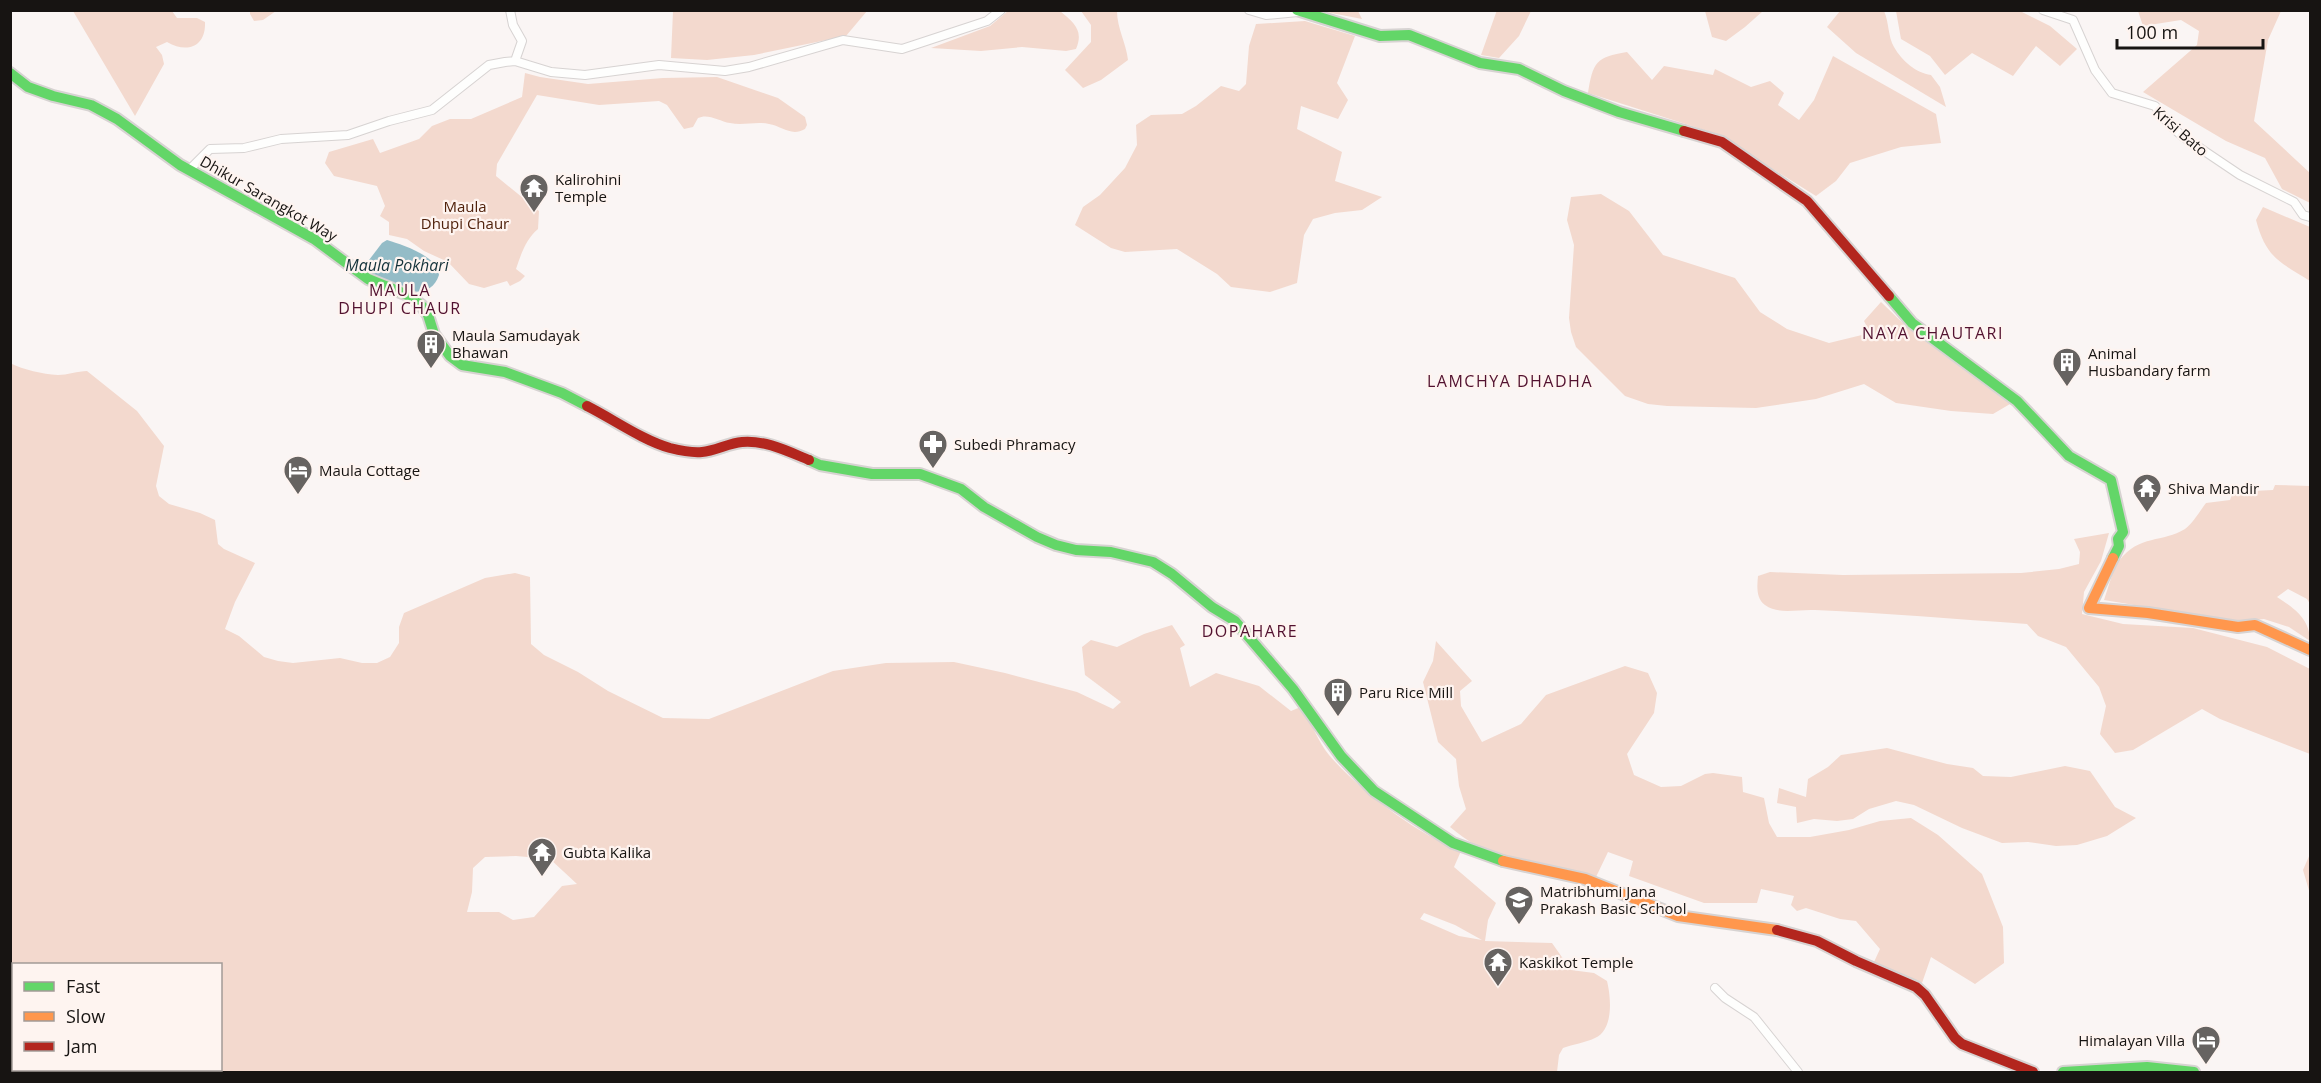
<svg xmlns="http://www.w3.org/2000/svg" width="2321" height="1083" viewBox="0 0 2321 1083" font-family="'Open Sans',sans-serif">
<rect width="100%" height="100%" fill="#faf5f4"/>
<path fill="#f3d9ce" fill-rule="evenodd" d="M1497 10 1531 11 1519 36 1499 58 1481 55Z
M73 11H172L177 18H197L205 22C206 46 188 54 167 42L156 47 162 55 164 64 135 116Z
M250 11V10L276 11 263 20 254 21 250 14Z
M673 11H867L846 36 754 55 707 60 671 58Z
M1008 11H1060C1074 23 1084 30 1076 49L1066 51 1022 47 981 51 931 48 990 26Z
M1081 11H1117C1117 28 1126 43 1128 60L1101 80 1083 88 1065 70 1091 42V25Z
M1321 11H1358L1362 19Z
M1705 11H1763L1745 27 1726 41 1712 37Z
M1840 11H1884C1889 22 1888 37 1894 47 1902 61 1916 73 1931 75L1940 87 1946 107 1856 53 1827 27Z
M1896 11H2020L2050 26 2077 49 2060 66 2036 46 2013 76 1972 53 1945 75 1930 56 1901 39Z
M2138 11H2281L2268 40 2254 121 2310 173V203L2282 189 2265 158 2226 141 2143 92 2197 45 2199 31 2181 20 2143 26Z
M1305 21 1355 36 1337 83 1348 100 1338 119 1301 106 1297 129 1342 152 1335 181 1382 197 1362 210 1335 213 1313 219 1304 235 1297 283 1270 292 1231 287 1217 274 1177 249 1125 252 1111 248 1075 225 1083 207 1100 195 1125 168 1137 145 1136 125 1151 115 1182 114 1196 106 1221 86 1239 91 1246 84 1249 46 1256 24Z
M1627 52 1652 80 1664 66 1713 75 1715 69 1751 87 1770 81 1784 93 1778 105 1799 120 1814 100 1833 56 1936 114 1941 143 1901 147 1850 163 1836 181 1816 196 1717 134 1588 93C1593 62 1596 57 1627 52Z
M525 73 540 77 588 84 663 78 717 77 778 98 805 117 807 125 805 129C791 137 782 126 769 124 756 121 743 126 730 123 719 121 708 113 698 118L693 127 684 129 667 105 659 101 599 105 537 95 497 164 496 176 539 211 538 229C526 239 521 254 516 269L525 276 520 281 510 286 507 281 484 288 469 284 448 262 424 251 407 239 389 235V222L380 216 385 206 377 186 334 176 325 163 329 152 373 139 380 153 419 139 432 126 450 119H471L522 97Z
M1601 194 1629 211 1663 255 1735 278 1760 312 1787 329 1829 343 1870 333 1864 321 1881 302 1909 329 2010 404 1993 414 1951 411 1896 403 1864 384 1816 399 1756 408 1667 406 1648 404 1625 396 1576 347 1571 332 1569 318 1574 245 1567 220 1571 197Z
M2263 207 2310 227V281C2280 262 2266 258 2256 220Z
M10 363C24 370 42 374 58 375 67 375 78 371 87 371L137 411 164 446 156 486 159 496 169 504 200 513 215 520 218 544 224 549 255 563 235 602 225 629 239 636 264 657 278 661 293 663 340 658 362 663H377L390 657 399 643V627L404 613 485 578 515 573 530 577 531 644 544 655 578 672 608 691 663 718 709 719 833 671 886 663 954 662 1005 673 1077 692 1113 709 1121 702 1085 675 1082 647 1091 640 1117 647 1144 634 1172 625 1185 645 1180 648 1190 687 1216 673 1259 686 1291 711 1303 706C1311 722 1318 742 1329 755 1360 791 1417 834 1461 851L1454 867 1496 903 1488 920 1485 941 1552 943 1571 970 1594 973 1607 981C1611 997 1614 1030 1595 1038 1585 1043 1573 1044 1563 1048L1559 1055 1557 1072H11ZM516 856 550 859 577 884 562 886 534 917 513 920 499 912H467L472 892 473 868 485 857ZM1424 913 1455 925 1482 940 1459 936 1420 919ZM14 964H220V1070H14Z
M2275 485 2310 486V604L2307 599 2288 589 2277 597C2294 608 2310 619 2310 641L2289 627 2264 619 2237 622 2104 600C2108 589 2112 571 2119 561 2139 534 2163 543 2185 529 2193 523 2200 511 2206 503L2230 500 2233 492 2273 490Z
M2109 533 2101 561 2084 592 2082 614 2123 624 2193 628 2267 647 2310 669V754L2220 719 2202 709 2133 750 2115 753 2100 734 2106 706 2099 687 2066 647 2038 636 2027 624C1956 619 1885 613 1815 610 1798 609 1779 615 1765 605 1756 599 1757 586 1758 576L1770 572 1843 575 2021 573 2059 569 2079 564 2080 552 2074 539Z
M1436 641 1472 681 1460 691 1461 706 1482 742 1521 724 1546 695 1625 666 1648 673 1657 693 1654 713 1627 754 1634 775 1661 787 1681 786 1705 774 1713 773 1742 777 1743 792 1764 798 1769 823 1777 837H1810L1849 830 1880 821 1911 818 1938 835 1982 874 2003 927 2004 963 1975 984 1931 957 1922 983 1874 962 1880 949 1856 921 1840 919 1806 908 1797 911 1791 905 1794 896 1761 889 1757 903H1704L1629 876 1633 861 1608 852 1596 877C1566 868 1532 869 1503 858 1483 851 1467 841 1450 827L1466 809 1459 786 1456 759 1438 742 1423 682 1433 661Z
M1887 748 1947 764 1973 768 1983 776 2011 777 2065 766 2090 771 2115 807 2136 818 2107 836 2077 845 2056 846 2028 842 2002 843 1962 828 1914 805 1896 801 1869 809 1853 819 1837 821 1814 819 1797 823 1796 807 1777 803 1779 788 1806 797 1808 779 1828 767 1841 755Z
M2310 854V894L2303 870Z"/>
<path fill="#94bcc7" d="M387 240C403 245 438 256 439 275 428 308 383 285 366 268V264L382 243Z"/>
<g fill="none" stroke-linecap="round" stroke-linejoin="round">
<g stroke="#d7d3d2" stroke-width="10">
<path id="street" d="M510 10 513 25 522 41 515 61
M1249 10 1266 15 1298 12
M2043 10 2073 20 2095 70 2112 93 2155 106 2167 122 2182 136 2240 175 2294 202 2303 215 2310 217
M190 169 210 149 244 148 281 139 348 135 389 121 432 110 489 65 505 62 515 61 551 72 585 75 659 65 725 71 749 67 843 40 902 49 987 21 1001 10
M1715 988 1725 998 1754 1017 1798 1072"/>
</g>
<g stroke="#d7d3d2" stroke-width="14">
<path id="fast" d="M1297 10 1380 36 1409 35 1480 63 1519 69 1564 91 1619 112 1684 131
M10 73 28 87 53 96 91 105 117 119 180 165 314 239 368 279 410 296 422 306 428 315 434 334 450 356 462 365 505 372 562 393 587 406
M1889 296 1912 323 2017 401 2069 456 2111 480 2123 532 2118 539 2119 546 2113 558
M809 460 820 465 872 474H920L961 489 984 507 1037 537 1056 545 1076 550 1111 552 1153 562 1172 574 1212 607 1235 621 1293 689 1341 756 1374 791 1453 843 1503 861
M2063 1072 2147 1067 2194 1072"/>
</g>
<g stroke="#d7d3d2" stroke-width="14">
<path id="slow" d="M2113 558 2089 608 2148 613 2238 627 2255 625 2310 650
M1503 861 1585 879 1678 916 1777 930"/>
</g>
<g stroke="#d7d3d2" stroke-width="14">
<path id="jam" d="M1684 131 1722 142 1807 201 1889 296
M587 406C613 419 642 440 670 448 678 450 693 453 702 452 715 451 729 443 742 442 766 440 787 451 809 460
M1777 930 1817 941 1856 961 1916 987 1925 995 1955 1038 1962 1044 2033 1072"/>
</g>
<use href="#street" stroke="#fefefd" stroke-width="8"/>
<use href="#fast" stroke="#63d668" stroke-width="10"/>
<use href="#slow" stroke="#ff974d" stroke-width="10"/>
<use href="#jam" stroke="#b3261e" stroke-width="10"/>
</g>
<defs>
<g id="temple-pin" transform="scale(1.5)"><path d="M0 17L-7.5 6A9.5 9.5 0 1 1 7.5 6Z" fill="#666361" stroke="#fef4f0"/><path d="M0-6L5-2H3V0L6.5 2.5H4V6H1.5V3h-3V6H-4V2.5H-6.5L-3 0V-2H-5Z" fill="#fff"/></g>
<g id="building-pin" transform="scale(1.5)"><path d="M0 17L-7.5 6A9.5 9.5 0 1 1 7.5 6Z" fill="#666361" stroke="#fef4f0"/><path d="M-4-6H4V6H1V3H-1V6H-4ZM-2.5-4.3h1.7v1.8h-1.7ZM.8-4.3h1.7v1.8H.8ZM-2.5-1h1.7V.8h-1.7ZM.8-1h1.7V.8H.8Z" fill="#fff"/></g>
<g id="pharmacy-pin" transform="scale(1.5)"><path d="M0 17L-7.5 6A9.5 9.5 0 1 1 7.5 6Z" fill="#666361" stroke="#fef4f0"/><path d="M-2-6h4v4h4v4h-4v4h-4v-4h-4v-4h4Z" fill="#fff"/></g>
<g id="hotel-pin" transform="scale(1.5)"><path d="M0 17L-7.5 6A9.5 9.5 0 1 1 7.5 6Z" fill="#666361" stroke="#fef4f0"/><path d="M-6-4.5h1.5V1H6V5H4.5V3h-9V5H-6ZM-4 0a1.8 1.8 0 1 1 3.6 0ZM.5 0V-2.5h3Q6-2.5 6 0Z" fill="#fff"/></g>
<g id="school-pin" transform="scale(1.5)"><path d="M0 17L-7.5 6A9.5 9.5 0 1 1 7.5 6Z" fill="#666361" stroke="#fef4f0"/><path d="M0-5L7-2L0 1L-7-2ZM-4 1L0 2.5L4 1V4Q0 6-4 4Z" fill="#fff"/></g>
</defs>
<g fill-rule="evenodd">
<use href="#temple-pin" x="534" y="188"/>
<use href="#building-pin" x="431" y="344"/>
<use href="#building-pin" x="2067" y="362"/>
<use href="#pharmacy-pin" x="933" y="444"/>
<use href="#hotel-pin" x="298" y="470"/>
<use href="#temple-pin" x="2147" y="488"/>
<use href="#building-pin" x="1338" y="692"/>
<use href="#temple-pin" x="542" y="852"/>
<use href="#school-pin" x="1519" y="900"/>
<use href="#temple-pin" x="1498" y="962"/>
<use href="#hotel-pin" x="2206" y="1040"/>
</g>
<g text-anchor="middle" dominant-baseline="central" stroke-width="4.5" stroke-linejoin="round" paint-order="stroke">
<g font-size="15" fill="#171412" stroke="#fef4f0">
<text transform="translate(2181 131) rotate(41)">Krisi Bato</text>
<text transform="translate(269 198) rotate(30)">Dhikur Sarangkot Way</text>
</g>
<g font-size="15" fill="#171412" stroke="#fef4f0" text-anchor="start">
<text x="555" y="179">Kalirohini<tspan x="555" dy="17">Temple</tspan></text>
<text x="452" y="335">Maula Samudayak<tspan x="452" dy="17">Bhawan</tspan></text>
<text x="2088" y="353">Animal<tspan x="2088" dy="17">Husbandary farm</tspan></text>
<text x="954" y="444">Subedi Phramacy</text>
<text x="319" y="470">Maula Cottage</text>
<text x="2168" y="488">Shiva Mandir</text>
<text x="1359" y="692">Paru Rice Mill</text>
<text x="563" y="852">Gubta Kalika</text>
<text x="1540" y="891">Matribhumi Jana<tspan x="1540" dy="17">Prakash Basic School</tspan></text>
<text x="1519" y="962">Kaskikot Temple</text>
<text x="2185" y="1040" text-anchor="end">Himalayan Villa</text>
</g>
<g font-size="15" fill="#50210b" stroke="#fef4f0">
<text x="465" y="206">Maula<tspan x="465" dy="17">Dhupi Chaur</tspan></text>
</g>
<g font-size="16" font-style="italic" fill="#14323a" stroke="#fef4f0">
<text x="397" y="265">Maula Pokhari</text>
</g>
<g font-size="16" letter-spacing="1.5" fill="#52112f" stroke="#fef4f0">
<text x="400" y="290">MAULA<tspan x="400" dy="18">DHUPI CHAUR</tspan></text>
<text x="1933" y="333">NAYA CHAUTARI</text>
<text x="1510" y="381">LAMCHYA DHADHA</text>
<text x="1250" y="631">DOPAHARE</text>
</g>
</g>
<rect width="2321" height="1083" fill="none" stroke="#171412" stroke-width="24"/>
<rect x="12" y="963" width="210" height="108" fill="#fef4f0" stroke="#a29a97" stroke-width="1.5"/>
<rect x="24" y="982" width="30" height="9" fill="#63d668" stroke="#a29a97" stroke-width="1.5"/>
<text x="66" y="993" font-size="18" fill="#171412">Fast</text>
<rect x="24" y="1012" width="30" height="9" fill="#ff974d" stroke="#a29a97" stroke-width="1.5"/>
<text x="66" y="1023" font-size="18" fill="#171412">Slow</text>
<rect x="24" y="1042" width="30" height="9" fill="#b3261e" stroke="#a29a97" stroke-width="1.5"/>
<text x="66" y="1053" font-size="18" fill="#171412">Jam</text>
<path d="M2117 39v9h146v-9" fill="none" stroke="#171412" stroke-width="3"/>
<text x="2126" y="39" font-size="18" fill="#171412" stroke="#fef4f0" stroke-width="4.5" paint-order="stroke">100 m</text>
</svg>
